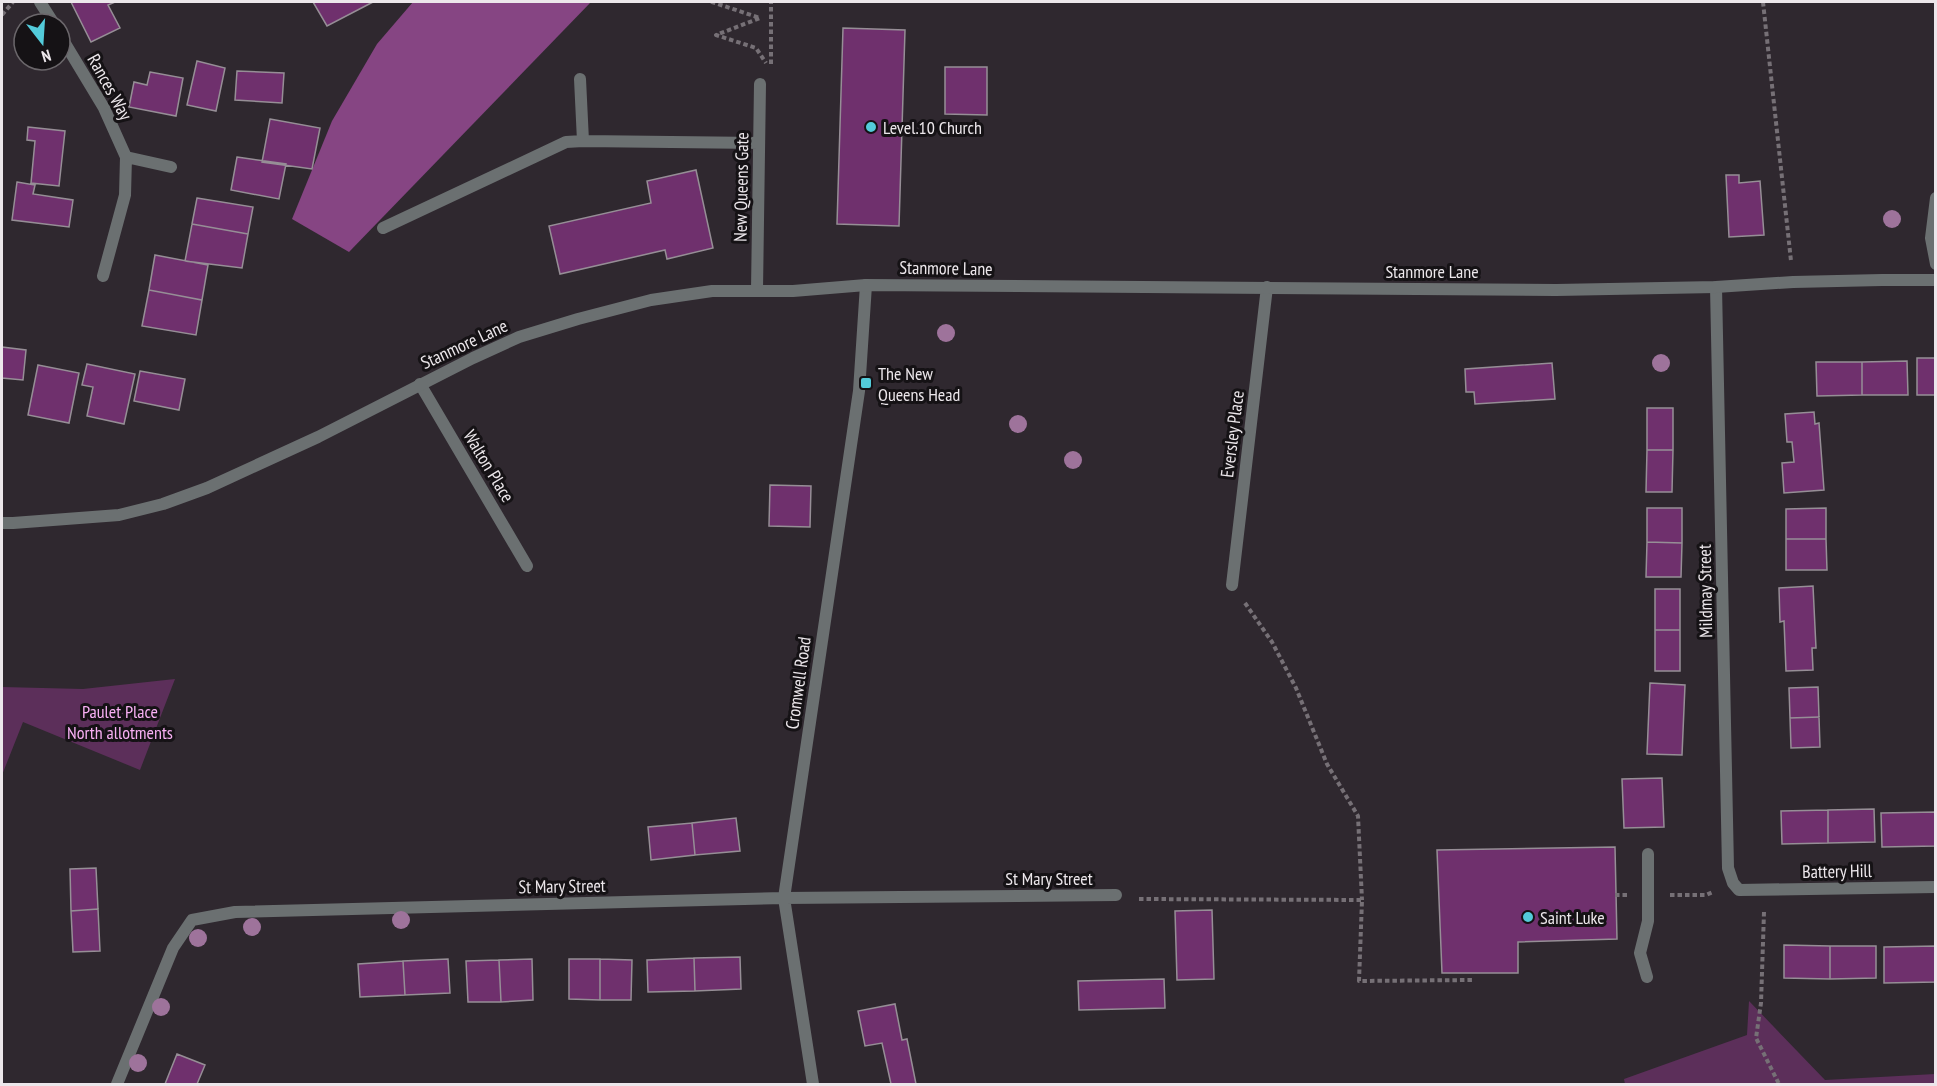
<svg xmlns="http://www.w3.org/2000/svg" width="1937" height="1086" viewBox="0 0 1937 1086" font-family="'PT Sans Narrow',sans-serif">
<rect width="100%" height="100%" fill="#2f282f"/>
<path fill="#5c2f5a" d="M175 679 140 770 23 722 2 775V687L83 689Z
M1749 1001 1825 1080 1935 1074V1084H1625L1624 1079 1747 1035Z
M469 1083 623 1084H327Z"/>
<path fill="#864583" d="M413 2H591L349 252 292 219 332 121 377 44Z"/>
<path fill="#6f306d" stroke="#968e96" stroke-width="1.5" d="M71 2H115L108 5 120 28 91 42Z
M313 2H373L327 26Z
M843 28 905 30 899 226 837 224Z
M197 61 225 68 216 111 187 105Z
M945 67H987V115L945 114Z
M237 71 284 73 282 103 235 100Z
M150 72 183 78 176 116 129 107 134 82 147 85Z
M270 119 320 128 312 169 262 162Z
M28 127 65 131 59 186 31 183 35 141 27 140Z
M237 157 286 164 279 199 231 190Z
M696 170 713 248 667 259 665 250 560 274 549 226 651 203 647 181Z
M1726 175H1739V183L1760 181 1764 235 1729 237Z
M17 182 35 185 33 194 73 200 69 227 12 220Z
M197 198 253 207 248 234 192 224Z
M192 224 248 234 242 268 185 261Z
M155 255 208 265 202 300 149 290Z
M149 290 202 300 196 335 142 326Z
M2 347 26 350 23 380 2 378Z
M1917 358H1936V395H1917Z
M1907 361 1908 395H1862V362Z
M1816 362H1862V395L1817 396Z
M1552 363 1555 399 1475 404 1474 392H1466L1465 369Z
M87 364 135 374 124 424 87 416 93 387 82 385Z
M38 365 79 373 69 423 28 415Z
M140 371 185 379 179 410 134 401Z
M1647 408H1673V450H1647Z
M1814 412 1815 424 1819 423 1824 490 1784 493 1782 463 1794 462 1792 442H1787L1785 414Z
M1647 450H1673L1672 492H1646Z
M770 485 811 486 810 527 769 526Z
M1647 508H1682V543L1647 542Z
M1826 508V539H1786V509Z
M1786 539H1826L1827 570H1786Z
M1647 542 1682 543 1681 577H1646Z
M1813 586 1816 648H1812L1813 670 1786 671 1784 621 1780 622 1779 588Z
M1655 589H1680V630H1655Z
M1655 630H1680V671H1655Z
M1650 683 1685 685 1682 755 1647 754Z
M1818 687 1819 717 1790 718 1789 688Z
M1819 717 1820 747 1791 748 1790 718Z
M1662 778 1664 827 1624 828 1622 779Z
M1874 809 1875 842 1828 843V810Z
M1828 810V843L1782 844 1781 811Z
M1936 812V846L1882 847 1881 813Z
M736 818 740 851 695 855 692 823Z
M692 823 695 855 651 860 648 827Z
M1615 847 1617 939 1518 942V973H1442L1437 850Z
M96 868 98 909 71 911 70 869Z
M98 909 100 951 73 952 71 911Z
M1212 910 1214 979 1177 980 1175 911Z
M1784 945 1830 946V979L1784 978Z
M1830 946H1876V978L1830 979Z
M1936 946V982L1884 983V947Z
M740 957 741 989 695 991 694 958Z
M694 958 695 991 648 992 647 960Z
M448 959 450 993 405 995 403 961Z
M532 959 533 1000 501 1002 499 960Z
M569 959H600V1000L569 999Z
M600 959 632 960 631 1000H600Z
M499 960 501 1002H468L466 961Z
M403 961 405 995 360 997 358 964Z
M1164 979 1165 1008 1079 1010 1078 981Z
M895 1004 902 1040 907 1039 916 1084H891L882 1043 865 1046 858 1011Z
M177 1054 205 1065 197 1084H165Z"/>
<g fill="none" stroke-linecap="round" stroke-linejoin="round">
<path stroke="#767076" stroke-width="4" stroke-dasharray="4.5 3" stroke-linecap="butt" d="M713 2H712L760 18 716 35 756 48 766 63
M1763 2 1791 261
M2 15 13 2
M771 64V2
M1245 603 1272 642 1296 688 1327 764 1358 816 1362 900
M1615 895H1627
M1670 895H1706L1713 892
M1139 899 1362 900 1359 981 1472 980
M1764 912 1761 1003 1756 1038 1779 1084"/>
<path stroke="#6b7071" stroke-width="12" d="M580 79 583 141
M383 228 566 142 583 141 759 143
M757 290 760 84
M1647 977 1640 953 1648 921V854"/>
<path stroke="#6b7071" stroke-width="12" d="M40 2 54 24
M60 35 104 108 126 157 125 195 103 276
M126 157 171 167
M1936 198 1931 238 1936 264
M1716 287 1728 868 1733 883 1739 890 1936 887
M420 384 527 566
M1232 585 1267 287
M117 1084 173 948 192 920 235 912 784 898 1116 895
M813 1084 784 898 859 391 866 285"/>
<path stroke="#6b7071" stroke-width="12" d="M2 523H13L119 515 163 504 207 488 318 437 473 358 519 337 578 319 651 300 712 291H793L866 285 1556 290 1716 287 1793 282 1882 280H1936"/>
</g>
<g fill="#9e739b">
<circle cx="1892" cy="219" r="9"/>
<circle cx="946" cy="333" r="9"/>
<circle cx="1661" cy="363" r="9"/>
<circle cx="1018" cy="424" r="9"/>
<circle cx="1073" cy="460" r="9"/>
<circle cx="401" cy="920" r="9"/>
<circle cx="252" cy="927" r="9"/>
<circle cx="198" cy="938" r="9"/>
<circle cx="161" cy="1007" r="9"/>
<circle cx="138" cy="1063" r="9"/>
</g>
<g fill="#53cbda" stroke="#151215" stroke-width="2">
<circle cx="871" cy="127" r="6"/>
<rect x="860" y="377" width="12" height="12" rx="3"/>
<circle cx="1528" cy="917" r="6"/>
</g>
<g text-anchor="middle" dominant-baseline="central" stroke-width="6" stroke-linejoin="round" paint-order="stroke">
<g font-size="18" fill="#ece7eb" stroke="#151215">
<text transform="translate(110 87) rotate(61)">Rances Way</text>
<text transform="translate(741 187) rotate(-89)">New Queens Gate</text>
<text transform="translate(946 268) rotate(1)">Stanmore Lane</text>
<text x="1432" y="271">Stanmore Lane</text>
<text transform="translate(464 344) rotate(-25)">Stanmore Lane</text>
<text transform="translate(1232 434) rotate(-83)">Eversley Place</text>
<text transform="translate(489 466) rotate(59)">Walton Place</text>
<text transform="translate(1705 591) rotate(-91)">Mildmay Street</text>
<text transform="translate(798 683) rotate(-82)">Cromwell Road</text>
<text transform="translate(1837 871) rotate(-1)">Battery Hill</text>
<text x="1049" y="878">St Mary Street</text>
<text transform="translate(562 886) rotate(-1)">St Mary Street</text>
</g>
<g font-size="18" fill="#ece7eb" stroke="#151215" text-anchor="start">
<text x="883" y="127">Level.10 Church</text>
<text x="878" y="373">The New<tspan x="878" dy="21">Queens Head</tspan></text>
<text x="1540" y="917">Saint Luke</text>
</g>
<g font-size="18" fill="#f8b0f4" stroke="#151215">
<text x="120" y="711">Paulet Place<tspan x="120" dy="21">North allotments</tspan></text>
</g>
</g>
<rect width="1937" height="1086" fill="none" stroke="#ece7eb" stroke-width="6"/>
<g transform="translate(42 42) rotate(163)"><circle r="28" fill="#151215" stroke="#6b676b" stroke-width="1.5"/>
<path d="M0-4.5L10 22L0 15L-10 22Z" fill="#53cbda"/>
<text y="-9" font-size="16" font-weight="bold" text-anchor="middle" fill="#ece7eb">N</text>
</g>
</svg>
